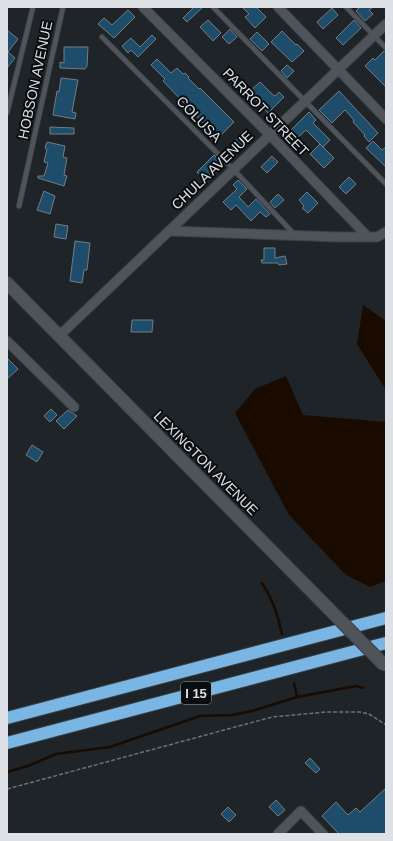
<svg xmlns="http://www.w3.org/2000/svg" width="393" height="841" viewBox="0 0 393 841" font-family="Helvetica,sans-serif">
<rect width="100%" height="100%" fill="#1e2428"/>
<path fill="#1a0b00" d="M363 305 386 321V390L357 344Z
M286 376 303 415 386 422V581L370 587 346 575 289 515 235 413 255 389Z"/>
<g fill="none" stroke-linecap="round" stroke-linejoin="round">
<path stroke="#1a0b00" stroke-width="2.5" d="M262 583C273 599 278 615 282 634
M294 683 297 697
M7 772 28 766 56 754 110 747 200 716 232 715 252 711 297 697 356 686 363 688"/>
</g>
<path fill="#1e4c6b" stroke="#757c81" d="M194 7H203L187 22 183 18Z
M242 7H256L266 17 255 28 245 17 249 14Z
M360 7H373L369 10 373 14 365 21 356 11Z
M332 8 338 15 323 29 317 22Z
M128 10 135 17 114 38 98 24 104 18 112 25Z
M208 20 221 33 213 41 200 27Z
M354 20 361 28 343 45 336 38Z
M230 29 237 37 229 44 222 37Z
M7 30 18 39 8 52 15 58 7 68Z
M282 31 296 45 297 44 304 51 292 62 271 42Z
M257 32 269 44 262 51 250 39Z
M152 35 156 39 138 57 131 50 128 53 122 46 131 38 140 47Z
M64 47H88L87 66 85 69 60 68V62L64 63Z
M384 51 386 52V87L365 66 373 58 375 60Z
M157 59 171 73 177 68 183 74 185 73 189 77 188 78 199 89 200 88 234 122 216 140 205 127 206 126 163 81 165 79 151 65Z
M287 65 294 71 287 78 281 71Z
M61 78 78 80 72 112 76 113 75 119 53 115 57 91 59 92Z
M260 82 272 94 275 96 279 92 284 97 268 113 249 92Z
M339 91 378 133 369 142 364 136 365 135 353 122 354 120 345 110 332 123 319 110Z
M309 112 316 120 313 123 330 140 323 147 306 130 295 140 288 133Z
M50 127 74 128V134H50Z
M245 132 251 138 241 148 234 142Z
M373 141 382 150 386 147V167L366 148Z
M47 142 65 146 63 157 67 158 64 175 67 176 64 186 38 178V176H44L48 163 44 162 47 149 45 148Z
M320 144 334 158 324 168 310 154Z
M214 155 220 161 214 166 216 168 204 180 197 172Z
M272 156 278 162 267 173 261 167Z
M349 177 356 184 346 194 339 187Z
M238 180 247 189 239 197 248 207 256 199 270 214 266 217 260 212 251 221 236 205 231 210 223 202 237 189 233 185Z
M44 191 55 196 50 214 37 210Z
M307 192 318 203 308 213 302 208 304 206 299 200Z
M278 194 284 200 275 208 270 202Z
M56 224 68 226 66 239 54 237Z
M75 241 90 243 87 270H84L82 283 70 281Z
M264 248H275V258L285 256 287 264 279 265 278 263H262L261 260H264Z
M132 320H153L152 332H131Z
M7 358 18 369 7 379Z
M51 409 57 415 50 422 44 416Z
M68 410 77 416 64 429 56 421Z
M32 445 43 452 37 462 26 455Z
M310 758 320 769 316 773 305 763Z
M386 788V834H339L322 816 336 802 348 815 356 808 360 812Z
M276 800 285 810 278 816 269 807Z
M228 807 236 815 229 822 221 814Z"/>
<g fill="none" stroke-linecap="round" stroke-linejoin="round">
<g stroke="#3b4044" stroke-width="6">
<path id="lane" d="M213 7 386 184
M346 7 386 48
M102 37 234 170 294 234
M7 113 33 7
M19 206 63 7"/>
</g>
<g stroke="#3b4044" stroke-width="11">
<path id="street" d="M143 7 269 134 368 237
M278 7 386 119
M169 231 338 237H377L386 232
M59 336 386 24
M7 341 74 407
M278 834 301 811 323 834"/>
</g>
<g stroke="#3b4044" stroke-width="14">
<path id="secondary" d="M7 283 328 608"/>
</g>
<g stroke="#3b4044" stroke-width="14">
<path id="highway" d="M7 718 386 618
M7 743 386 643"/>
</g>
<path stroke="#6d7276" stroke-width="1.5" stroke-dasharray="4 2" stroke-linecap="butt" d="M7 789 272 717 326 712H360L369 714 386 725"/>
<use href="#lane" stroke="#4e545a" stroke-width="4.5"/>
<use href="#street" stroke="#4e545a" stroke-width="9"/>
<use href="#secondary" stroke="#4e545a" stroke-width="12"/>
<use href="#highway" stroke="#7ab6e3" stroke-width="12"/>
<g stroke="#3b4044" stroke-width="14" stroke-linecap="butt">
<path id="secondary-bridge" d="M328 608 384 665"/>
</g>
<use href="#secondary-bridge" stroke="#4e545a" stroke-width="12"/>
</g>
<g text-anchor="middle" dominant-baseline="central" stroke-width="4" stroke-linejoin="round" paint-order="stroke">
<rect fill="#0a0d0f" stroke="#9ea1a4" stroke-width="1" x="181" y="682" width="30" height="22" rx="3"/>
<g font-size="13" font-weight="bold" fill="#dde0e4">
<text x="196" y="693">I 15</text>
</g>
<g font-size="14" fill="#dde0e4" stroke="#0a0d0f">
<text transform="translate(35 80) rotate(-78)">HOBSON AVENUE</text>
<text transform="translate(266 112) rotate(46)">PARROT STREET</text>
<text transform="translate(199 119) rotate(46)">COLUSA</text>
<text transform="translate(212 170) rotate(-44)">CHULA AVENUE</text>
<text transform="translate(206 463) rotate(45)">LEXINGTON AVENUE</text>
</g>
</g>
<rect width="393" height="841" fill="none" stroke="#dde0e4" stroke-width="16"/>
</svg>
